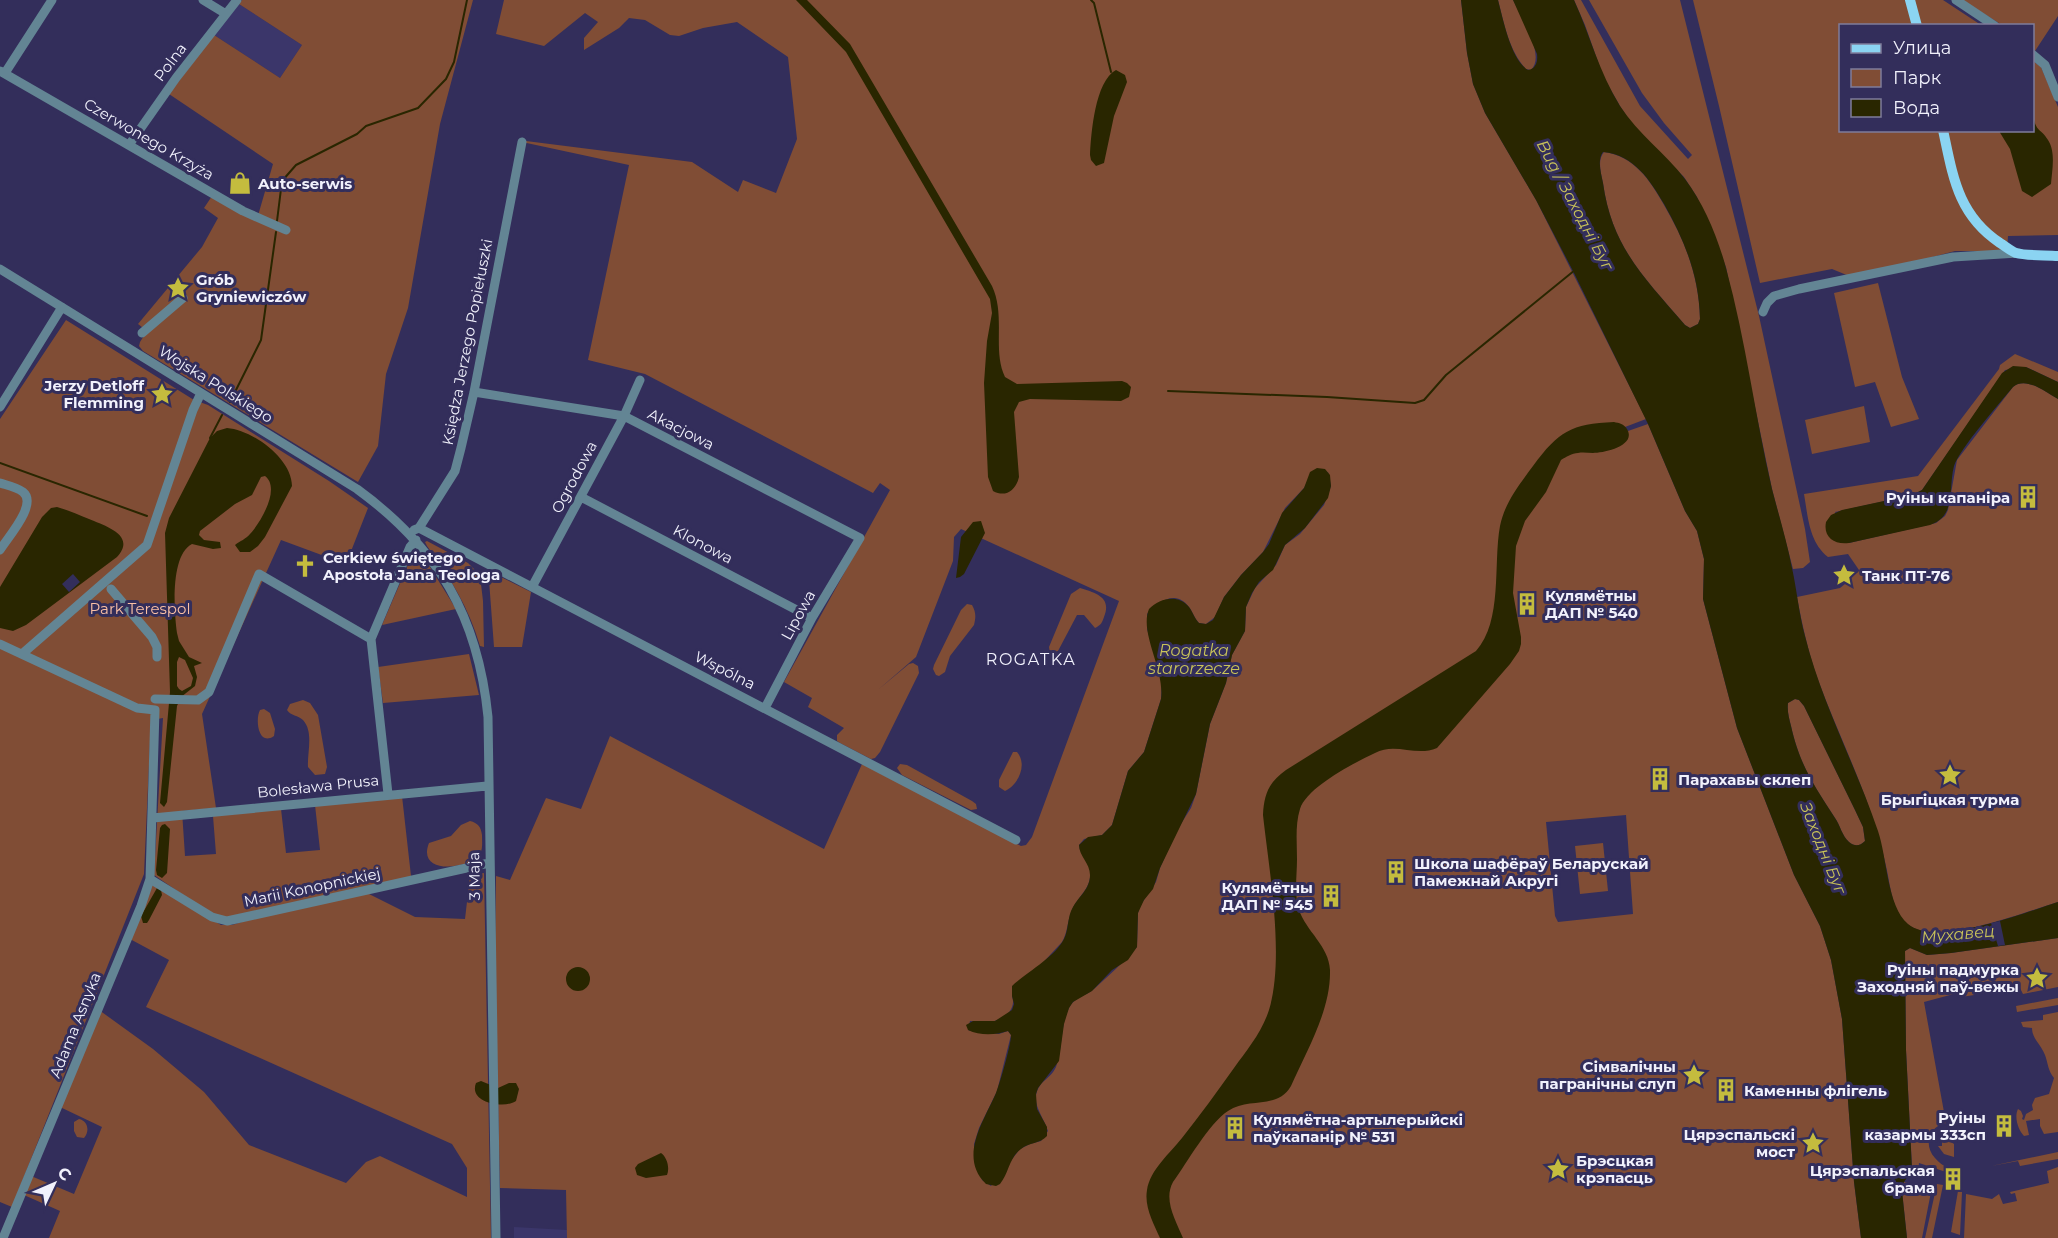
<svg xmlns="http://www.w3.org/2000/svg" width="2058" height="1238" viewBox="0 0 2058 1238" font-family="Montserrat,sans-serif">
<rect width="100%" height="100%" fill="#332e5b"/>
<path fill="#3b366a" d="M239 4 302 45 280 78 214 35Z
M514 1227 567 1230V1238H514Z"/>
<path fill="#804d35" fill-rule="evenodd" d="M242 0H473L440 124 408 308 386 374 378 446 358 482 143 351 139 346 140 342 147 331 138 324 202 247 218 218 204 208 212 196 257 219 273 164 169 94 214 35 280 78 302 45 239 4Z
M504 0H1461L1467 53 1473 84 1485 113 1536 200 1646 419 1625 427 1628 431 1648 424 1685 511 1697 531 1704 559 1703 599 1737 728 1794 875 1820 926 1831 960 1842 1019 1854 1182 1861 1238H567L566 1190 500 1188 495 963 496 876 510 880 546 798 581 809 610 736 824 849 862 764 1021 846 1026 845 1032 837 1119 601 961 529 954 537 953 561 916 657 879 689 909 664 913 663 918 666 919 673 880 752 875 758 871 759 840 743 837 741V735L844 728 808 707 812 698 784 682 890 490 880 483 873 493 645 374 588 360 629 165 522 142 526 141 692 162 738 192 743 180 776 193 797 139 788 57 737 22 703 28 679 36 670 35 645 20 629 18 619 28 584 50V38L598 22 585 13 544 46 496 34ZM1328 472 1331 486 1324 505 1300 534 1285 545 1276 565 1255 588 1246 607 1245 631 1232 655 1226 683 1210 724 1196 794 1191 808 1177 830 1160 868 1156 882 1140 906 1138 913 1137 947C1124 962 1109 975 1094 989 1086 996 1074 997 1069 1008 1060 1026 1063 1048 1056 1067 1053 1074 1046 1079 1041 1084 1028 1101 1043 1115 1048 1131L1041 1141 1030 1144 1020 1149 991 1186 982 1180 974 1151V1144L979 1128 997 1091 1011 1035 1008 1031 999 1034 971 1031 968 1030 970 1021C976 1021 983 1022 990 1022 1003 1020 1017 1010 1012 996L1062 942C1068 932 1067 921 1072 910 1078 896 1092 888 1090 871 1089 861 1080 855 1079 845L1084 839 1102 835 1112 825 1128 771 1144 752 1161 699 1162 680 1147 629V614C1158 602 1175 589 1189 607 1193 612 1194 618 1199 623L1206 624 1215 617 1224 597 1241 575 1263 552 1285 508 1304 488 1307 482ZM1626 815 1633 914 1558 922 1555 916 1546 822Z
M1498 0H1513C1521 16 1546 56 1531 70L1526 69C1509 51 1504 23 1498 0Z
M1574 0H1581L1640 106 1688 159 1692 155 1664 123 1642 93 1589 0H1680L1759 316 1805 529 1810 562 1803 568 1793 569 1772 489 1726 267 1717 244 1697 197 1684 177 1634 127 1620 106 1603 76 1585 25Z
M1693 0H1943L1981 25 1840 26V130H2032L2033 61 2041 67 2058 107V235L2008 236 2007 251H1955L1854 278 1832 269 1760 283 1719 106Z
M1962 0H2058V16L2035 51 2033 49 2032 26 2002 25Z
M1604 152C1634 156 1650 180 1664 205 1685 241 1699 276 1700 319L1698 324 1690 328 1685 325C1645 278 1612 248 1603 183 1601 173 1597 160 1604 152Z
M1878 283 1902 377 1919 419 1891 427 1875 382 1855 387 1834 293Z
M66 320 194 400 208 405 329 481 368 508 346 564 281 540 202 714 216 808 182 811 185 856 216 854 213 816 281 809 286 853 320 850 315 805 402 796 411 876 367 893 415 917 465 919 470 876 484 873 491 1238H49L60 1211 24 1195 31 1176 74 1194 102 1127 60 1107 99 1010 153 1049 204 1092 249 1145 346 1183 366 1162 380 1156 467 1197V1168L452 1144 146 1007 169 960 130 939 152 886 155 885 221 925H232L245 921 211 914 154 875 163 718 151 720 144 874 12 1207 0 1202V419Z
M2015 354 2058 372V382L2026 367 2005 370 1922 490 1912 495 1835 512 1849 543 1936 523 1945 516 1948 510 1957 460 2013 387C2026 376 2045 392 2058 399V902C2025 912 1948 942 1916 929 1892 920 1891 887 1886 866 1872 800 1840 740 1817 677 1808 651 1802 624 1797 597L1840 588 1845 584V579L1854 572 1857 573 1859 570 1848 554 1828 557C1809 542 1808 517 1804 494L1918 476 1999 369 2000 365Z
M1864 406 1870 442 1812 454 1805 420Z
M427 541 468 563 476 571 481 584 483 601 484 647 480 646C469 608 450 577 427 546L425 542Z
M415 555 425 559 456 609 382 625 410 560Z
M491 575 499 576 531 592 522 647H494L489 580Z
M1080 588C1096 593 1112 597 1104 617 1102 623 1101 625 1095 628L1084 615H1077L1058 651 1050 653 1049 647 1071 594Z
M967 604 972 605C976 612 976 617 974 625L950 656 945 672 939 676 936 675 933 669 934 665 961 610Z
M469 654 479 695 383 703 378 667Z
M1795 699 1799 700 1804 706 1855 810 1863 827 1865 841C1860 846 1855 847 1849 842 1842 836 1840 825 1835 818 1814 785 1800 766 1791 726 1789 718 1787 711 1788 703Z
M303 700 310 703 318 715 327 767 325 774 315 775 308 767C307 753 314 732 303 720 298 715 291 716 287 710L290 704Z
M264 709 270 713 275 729 274 736C258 747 255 719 260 710Z
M1013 752H1017C1028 765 1018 785 1005 791L999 787V780Z
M900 764 907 765 972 801 976 804 977 809 971 810 902 775 897 768Z
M470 821C478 823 481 827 482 835 482 840 483 849 480 854 470 869 416 876 429 843L451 836 461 825Z
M1603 843 1608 891 1580 894 1575 846Z
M2058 938V987L2023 994 2020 988 2013 989 2009 984 2002 981 1924 1002 1946 1123C1929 1126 1923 1145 1935 1158 1938 1162 1943 1165 1947 1168L1946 1172 1919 1163 1917 1179 1908 1176 1912 1167 1906 1050 1905 951 1910 948 1927 955 1951 953Z
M2001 984 2007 990 1961 997 1964 993 1980 987Z
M2058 998V1005L2017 1012 2016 1006Z
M2058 1012V1132L2044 1134 2040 1126V1119L2026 1121 2029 1135 2024 1136C2018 1130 2014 1117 2018 1109L2021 1111 2023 1116 2022 1119 2024 1120 2026 1114 2033 1110 2032 1105 2035 1098 2049 1094 2054 1078C2048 1071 2048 1063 2045 1055 2041 1044 2032 1039 2032 1028L2023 1027 2021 1022 2043 1020V1015Z
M79 1119C88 1121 90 1131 84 1138L77 1137 74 1131V1122Z
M1948 1131V1140L1954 1144V1157L1944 1154 1938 1146H1942V1141L1938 1140 1939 1137Z
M2058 1152V1159L2020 1166 2018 1161 1991 1166Z
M2058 1167V1238H1964L1966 1194 1992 1199 1999 1194 2003 1204 2017 1201 2015 1193 2011 1194 2010 1192 2049 1183 2047 1171Z
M1904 1182 1926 1186 1931 1192 1922 1238H1907L1902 1191Z
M1937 1184 1943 1185 1932 1238H1925Z
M1958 1191 1962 1192 1960 1235 1951 1232Z"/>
<path fill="#292600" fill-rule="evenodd" d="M796 0H807L850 44 992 286C1006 316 992 350 1005 377L1017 384 1122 381 1127 383 1131 387 1129 397 1121 401 1030 399 1019 402 1014 412 1019 477C1016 490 1006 498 993 491L988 477 984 383 987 341 992 313 990 299 846 52Z
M1461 0H1498C1503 19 1511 60 1528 70 1536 69 1538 61 1537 54L1513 0H1574C1590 35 1599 72 1620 106 1638 134 1665 153 1685 179 1704 204 1718 238 1726 268 1746 341 1755 416 1772 489 1779 516 1787 542 1792 568 1797 591 1799 614 1805 636 1822 704 1856 766 1878 831 1887 857 1887 906 1908 924 1936 948 2026 912 2058 902V938L1951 953 1927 955 1910 948 1905 951 1906 1050 1912 1170 1904 1182 1902 1191 1907 1238H1861L1854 1182 1842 1019 1831 960 1820 926 1794 875 1737 728 1703 599 1704 559 1697 531 1685 511 1648 424 1573 271 1536 200 1485 113 1473 84 1467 53ZM1603 152C1634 155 1650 180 1664 204 1685 241 1699 276 1700 319L1698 324 1690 328 1685 325C1645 278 1612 248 1603 183 1601 173 1597 160 1603 152ZM1795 699 1799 700 1804 706 1855 810 1863 827 1865 841C1860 846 1855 847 1849 842 1842 836 1840 825 1835 818 1814 785 1800 766 1791 726 1789 718 1787 711 1788 703Z
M1116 70 1125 75 1127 82 1114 116 1104 163 1096 166 1091 160 1090 155C1091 134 1095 81 1116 70Z
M2033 115C2036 133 2041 128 2048 140 2056 152 2052 171 2051 184L2032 197 2022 191 2010 149 1999 131 2032 130Z
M2013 366 2026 367 2058 382V399C2045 392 2026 376 2013 387 1999 404 1960 448 1954 466 1948 488 1957 516 1930 525L1849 543C1834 545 1823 537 1826 522L1831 515 1842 510 1912 495 1922 490 2002 373Z
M1614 422C1619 423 1624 424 1627 429 1637 446 1604 453 1593 453 1588 453 1583 452 1578 453 1572 453 1566 457 1561 460L1546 492 1525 521 1516 546 1513 593 1521 637V644L1519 651 1510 664 1437 748C1416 757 1395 742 1375 753 1354 763 1307 787 1300 809 1295 825 1297 843 1297 859 1297 875 1294 894 1299 910 1306 931 1329 946 1330 970 1331 1010 1307 1050 1291 1086 1277 1110 1249 1097 1228 1111 1209 1123 1187 1163 1173 1182 1163 1200 1176 1221 1183 1238H1160C1154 1224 1144 1207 1147 1190 1150 1170 1170 1153 1182 1138 1200 1115 1217 1092 1234 1068 1247 1050 1262 1032 1269 1010 1285 957 1269 870 1263 815 1264 794 1269 782 1286 770L1476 651C1503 621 1493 564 1500 526 1505 502 1519 485 1533 466 1559 431 1571 424 1614 422Z
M227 428C253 430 292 459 292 486L265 537 258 546 250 552H240L235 545C240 541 246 539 250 534 261 522 281 488 265 476L261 477 252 495 235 504 200 531 199 535 204 540 220 542 221 548 213 549 192 544C170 555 174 612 177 633L179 641 189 657 202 663 194 666 197 677 195 686 181 697 177 706 167 802 164 807 160 803 170 692 165 533 169 518 210 438 217 431ZM179 657 185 660 193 678 191 686 182 691 179 689 177 686V662Z
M1317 468 1325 469 1330 475 1331 486 1328 498 1305 528 1285 545 1273 570 1259 582 1252 593 1246 607 1245 631 1232 655 1226 683 1210 724 1196 794 1160 868 1153 889 1144 900 1138 913 1137 947 1128 960 1112 970 1092 991 1073 1002 1069 1008 1064 1024 1059 1061 1038 1088 1036 1094 1037 1109 1047 1127V1136C1040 1144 1029 1142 1021 1149 1009 1158 1009 1173 1000 1184L996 1186 986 1184C958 1157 984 1121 996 1093 1000 1083 1011 1045 1011 1035L1008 1031C996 1035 980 1036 968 1030L966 1025 973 1021H995L1012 1010 1014 1004 1012 996V986C1027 972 1055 957 1064 939 1069 929 1067 917 1073 907 1079 896 1090 889 1090 875 1090 863 1079 856 1079 845L1088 837 1102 835 1112 825 1128 771 1144 752 1161 699C1165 669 1139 633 1149 609 1160 598 1178 594 1189 607 1193 612 1194 618 1199 623L1206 624 1213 620 1224 597 1241 575 1263 552 1269 544 1282 513 1304 488 1310 472Z
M57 507C68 510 79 515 89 519 105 526 137 535 117 557L26 625 13 631 0 628V587L42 517 51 508Z
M981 521 985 533 964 574 960 577 956 578 961 537 973 522Z
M165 824 170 829 167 873 162 878 157 875 156 870 160 828 162 825Z
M157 888 161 890 162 895 149 920 147 923H143L141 916Z
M566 979a12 12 0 1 1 24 0a12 12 0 1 1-24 0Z
M481 1081 498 1088 509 1083H516L519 1089 516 1101C505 1109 468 1103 476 1083Z
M661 1153C667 1157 670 1168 667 1175L646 1178 637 1175 635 1168 638 1164Z"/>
<path fill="#332e5b" d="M73 574 80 582 69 592 62 584Z
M2000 921 2005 945 1998 946 1991 923Z"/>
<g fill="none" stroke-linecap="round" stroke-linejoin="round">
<path stroke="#292600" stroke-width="2" d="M1091 0 1094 3 1111 72
M277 221 282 181 296 165 357 134 366 126 418 108 446 79 454 62 467 0
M1168 391 1327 397 1415 403 1424 400 1446 375 1575 270
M230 402 261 340 276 232
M210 438 222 415
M0 463 147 516"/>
<path stroke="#638594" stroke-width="9" d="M203 0 226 14
M1956 0 1995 26
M2032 54 2045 65 2058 97
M0 71 243 211 286 230
M5 73 52 0
M129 145 176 78 237 0
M0 269 357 489C438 548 478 616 488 717L496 1238
M1763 312 1767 303 1774 296 1799 289 1953 257 2018 253
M142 333 183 298
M474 392 624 416 860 538 812 618 765 708
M0 407 62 307
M0 483C6 485 17 487 23 492 38 504 8 537 0 550
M581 497 812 618
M419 528 1016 840
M414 530 419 528 455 471 461 448 474 392 522 142
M532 587 624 416 640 380
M111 589 152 637 157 647V657
M0 644 137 708 155 710 150 879 141 906 3 1238
M22 654 147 545 193 410 201 393
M155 699 198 700 209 692 259 574 371 639
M388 794 371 639 410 547 416 540
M153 818 487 786
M150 879 212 917 227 921 489 863"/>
<path stroke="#8bd4f2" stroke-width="10" d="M1910 0 1917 26
M1943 130C1953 177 1958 215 2000 243 2005 246 2011 251 2016 253 2027 256 2046 255 2058 256"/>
</g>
<defs>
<g id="shop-bare" transform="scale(1.8)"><path d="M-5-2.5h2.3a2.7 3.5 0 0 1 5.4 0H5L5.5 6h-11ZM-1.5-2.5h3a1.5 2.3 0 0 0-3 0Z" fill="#c4bc3e" stroke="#332e5b" stroke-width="2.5" paint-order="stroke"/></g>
<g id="sight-bare" transform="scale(1.8)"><path d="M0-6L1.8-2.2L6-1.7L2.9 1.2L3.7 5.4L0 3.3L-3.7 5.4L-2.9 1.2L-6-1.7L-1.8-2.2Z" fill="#c4bc3e" stroke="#332e5b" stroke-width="2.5" paint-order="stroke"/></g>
<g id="building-bare" transform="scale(1.8)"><path d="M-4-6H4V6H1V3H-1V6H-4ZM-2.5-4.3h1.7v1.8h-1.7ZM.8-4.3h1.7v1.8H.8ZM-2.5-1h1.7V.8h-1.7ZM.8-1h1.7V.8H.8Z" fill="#c4bc3e" stroke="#332e5b" stroke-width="2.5" paint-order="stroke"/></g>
<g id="church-bare" transform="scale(1.8)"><path d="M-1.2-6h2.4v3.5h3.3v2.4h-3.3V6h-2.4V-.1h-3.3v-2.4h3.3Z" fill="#c4bc3e" stroke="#332e5b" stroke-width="2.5" paint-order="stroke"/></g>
</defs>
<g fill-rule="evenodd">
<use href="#shop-bare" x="240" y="183"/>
<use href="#sight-bare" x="178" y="288"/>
<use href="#sight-bare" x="162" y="394"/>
<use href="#building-bare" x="2028" y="497"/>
<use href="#church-bare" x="305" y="566"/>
<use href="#sight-bare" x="1844" y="575"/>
<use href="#building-bare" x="1527" y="604"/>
<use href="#sight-bare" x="1950" y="775"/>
<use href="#building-bare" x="1660" y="779"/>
<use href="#building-bare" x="1396" y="872"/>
<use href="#building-bare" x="1331" y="896"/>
<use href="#sight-bare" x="2037" y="978"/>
<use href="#sight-bare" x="1694" y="1075"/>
<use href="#building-bare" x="1726" y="1090"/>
<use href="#building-bare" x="2004" y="1126"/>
<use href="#building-bare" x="1235" y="1128"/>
<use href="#sight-bare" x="1813" y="1143"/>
<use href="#sight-bare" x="1558" y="1169"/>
<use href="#building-bare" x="1953" y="1179"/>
</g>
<g text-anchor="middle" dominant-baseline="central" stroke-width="6" stroke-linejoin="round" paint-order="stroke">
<g font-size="15" fill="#f1f1fc" stroke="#332e5b">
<text transform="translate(170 62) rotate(-53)">Polna</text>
<text transform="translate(149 139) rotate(30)">Czerwonego Krzyża</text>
<text transform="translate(467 342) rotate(-79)">Księdza Jerzego Popiełuszki</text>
<text transform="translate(216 384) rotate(32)">Wojska Polskiego</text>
<text transform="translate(681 429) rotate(27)">Akacjowa</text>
<text transform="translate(574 477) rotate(-62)">Ogrodowa</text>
<text transform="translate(703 544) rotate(28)">Klonowa</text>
<text transform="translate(798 615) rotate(-61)">Lipowa</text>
<text transform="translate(725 670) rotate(27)">Wspólna</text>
<text transform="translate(318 786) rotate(-6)">Bolesława Prusa</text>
<text transform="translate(474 876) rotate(-91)">3 Maja</text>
<text transform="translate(312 887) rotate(-12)">Marii Konopnickiej</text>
<text transform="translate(75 1025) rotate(-68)">Adama Asnyka</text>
</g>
<g font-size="15" font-weight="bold" fill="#f1f1fc" stroke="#332e5b" text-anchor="start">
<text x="258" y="183">Auto-serwis</text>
<text x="196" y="279">Grób<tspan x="196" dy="17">Gryniewiczów</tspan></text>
<text x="144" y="385" text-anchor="end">Jerzy Detloff<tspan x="144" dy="17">Flemming</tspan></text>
<text x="2010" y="497" text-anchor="end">Руіны капаніра</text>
<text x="323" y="557">Cerkiew świętego<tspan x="323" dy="17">Apostoła Jana Teologa</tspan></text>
<text x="1862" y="575">Танк ПТ-76</text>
<text x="1545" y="595">Кулямётны<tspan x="1545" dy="17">ДАП № 540</tspan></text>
<text x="1678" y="779">Парахавы склеп</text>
<text x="1950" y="799" text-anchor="middle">Брыгіцкая турма</text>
<text x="1414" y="863">Школа шафёраў Беларускай<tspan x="1414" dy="17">Памежнай Акругі</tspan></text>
<text x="1313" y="887" text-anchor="end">Кулямётны<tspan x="1313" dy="17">ДАП № 545</tspan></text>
<text x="2019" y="969" text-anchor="end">Руіны падмурка<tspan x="2019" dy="17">Заходняй паў-вежы</tspan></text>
<text x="1676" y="1066" text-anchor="end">Сімвалічны<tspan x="1676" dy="17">пагранічны слуп</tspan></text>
<text x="1744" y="1090">Каменны флігель</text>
<text x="1986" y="1117" text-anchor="end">Руіны<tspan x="1986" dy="17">казармы 333сп</tspan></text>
<text x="1253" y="1119">Кулямётна-артылерыйскі<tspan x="1253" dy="17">паўкапанір № 531</tspan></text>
<text x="1795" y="1134" text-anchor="end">Цярэспальскі<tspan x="1795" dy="17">мост</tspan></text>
<text x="1576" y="1160">Брэсцкая<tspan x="1576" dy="17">крэпасць</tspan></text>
<text x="1935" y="1170" text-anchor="end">Цярэспальская<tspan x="1935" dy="17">брама</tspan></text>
</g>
<g font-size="15" fill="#fbc0a5" stroke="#332e5b">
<text x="140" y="608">Park Terespol</text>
</g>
<g font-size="16" font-style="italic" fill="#cac459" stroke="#332e5b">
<text transform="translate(1575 205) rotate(62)">Bug / Заходні Буг</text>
<text x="1194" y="650">Rogatka<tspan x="1194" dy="18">starorzecze</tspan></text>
<text transform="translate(1823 848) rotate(68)">Заходні Буг</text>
<text transform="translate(1958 934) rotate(-5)">Мухавец</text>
</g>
<g font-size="16" letter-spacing="1.5" fill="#f1f1fc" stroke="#332e5b">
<text x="1031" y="659">ROGATKA</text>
</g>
</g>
<rect x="1839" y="24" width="195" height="108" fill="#332e5b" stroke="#7f7c9b" stroke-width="1.5"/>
<rect x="1851" y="44" width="30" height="9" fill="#8bd4f2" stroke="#7f7c9b" stroke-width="1.5"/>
<text x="1893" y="54" font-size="18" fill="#f1f1fc">Улица</text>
<rect x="1851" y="69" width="30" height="18" fill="#804d35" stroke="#7f7c9b" stroke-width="1.5"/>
<text x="1893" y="84" font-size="18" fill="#f1f1fc">Парк</text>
<rect x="1851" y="99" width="30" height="18" fill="#292600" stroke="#7f7c9b" stroke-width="1.5"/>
<text x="1893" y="114" font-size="18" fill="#f1f1fc">Вода</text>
<g transform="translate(54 1184) rotate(46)" stroke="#332e5b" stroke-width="4.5" paint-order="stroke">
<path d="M0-4.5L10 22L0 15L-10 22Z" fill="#f1f1fc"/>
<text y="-9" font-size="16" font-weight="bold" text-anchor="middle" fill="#f1f1fc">С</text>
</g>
</svg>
